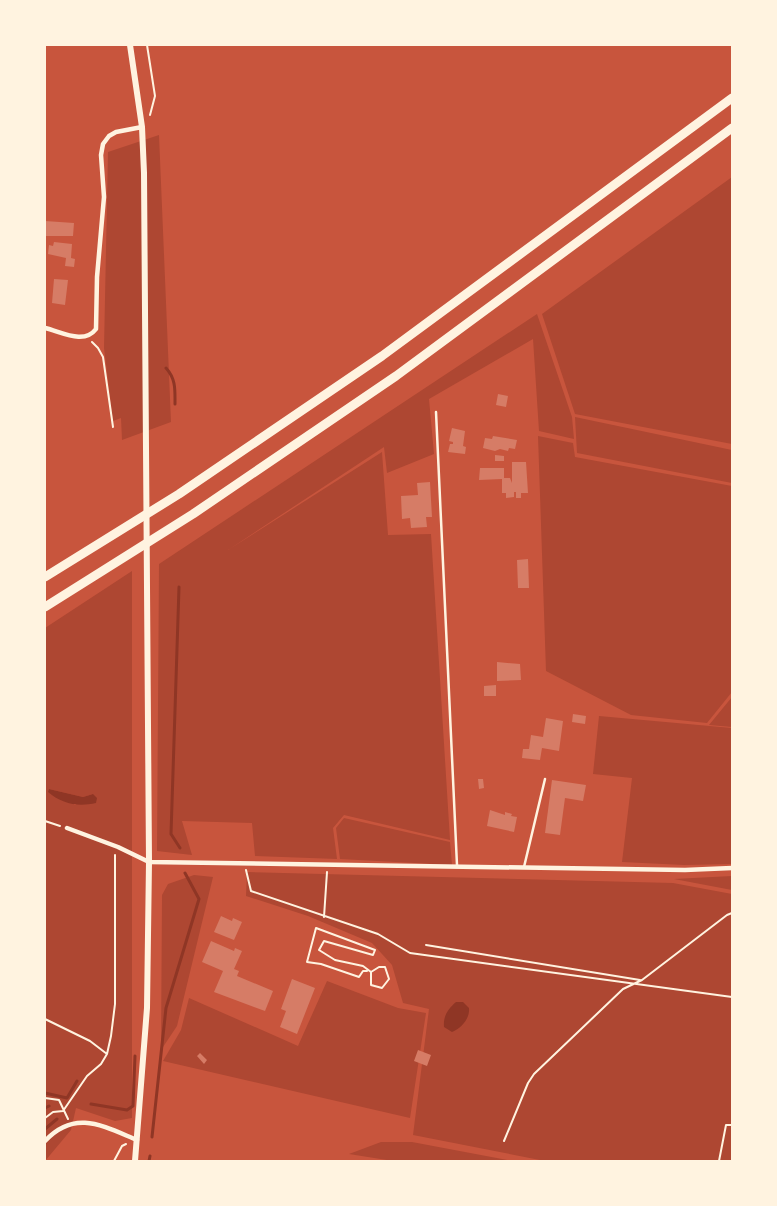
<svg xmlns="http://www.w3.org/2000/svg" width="777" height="1206" viewBox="0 0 777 1206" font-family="'Archivo Narrow',sans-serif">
<rect width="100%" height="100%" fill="#c8553d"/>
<path fill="#ae4732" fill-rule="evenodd" d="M159 135 171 422 122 440 121 418 113 421 104 348 108 152Z
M732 177V444L575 414 542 314Z
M537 314 572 417 574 439 539 431 533 339 429 399 434 454 387 473 384 447 228 550 382 452 388 535 431 534 450 840 344 815 333 828 337 859 255 856 252 823 182 821 192 855 157 851 159 564Z
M575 417 732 450V483L577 453Z
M538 436 573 443 575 457 732 486V692L707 723 631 715 546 671Z
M132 571V1118L115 1121 76 1108 71 1130 45 1161V628ZM49 789 83 797 93 794 75 805Z
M732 697V727L709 725Z
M599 716 732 728V864L684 865 622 862 632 778 593 774Z
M344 818 450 842 452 865 340 859 336 828Z
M247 872 673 883 732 894V1161H545L413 1135 429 1009 403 1003 392 965 372 943 308 916 246 896Z
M194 875 213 877 177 1026 161 1050 162 895 168 884Z
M732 876V890L674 879Z
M327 981 398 1008 426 1013 410 1118 163 1061 181 1030 189 998 298 1046Z
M381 1142H412L512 1161H393L349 1154Z"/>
<path fill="#8f3625" d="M49 789 83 797 93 794 97 798 96 803C78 807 62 804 48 792Z
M456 1002H463L469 1008C470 1018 462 1028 452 1032L444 1027C443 1016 448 1009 456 1002Z"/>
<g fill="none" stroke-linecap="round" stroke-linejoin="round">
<path stroke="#8f3625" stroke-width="3" d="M166 368C176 379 175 390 175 404
M179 587 171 834 180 848
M45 1093 67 1098 77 1081
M91 1104 127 1110 133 1106 135 1056
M45 1108 49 1106
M45 1129 57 1119
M152 1137 166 1008 199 899 185 873
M149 1161 150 1156"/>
</g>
<path fill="#d67c66" d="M45 221 74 223 73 236H45Z
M54 242 72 244 71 258 75 259 74 267 65 266 66 258 48 254 49 245 53 246Z
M54 279 68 280 65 305 52 303Z
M498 394 508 396 506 407 496 405Z
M452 428 465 431 463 446 466 447 465 454 448 452 450 444H453V442L449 441Z
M493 436 517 440 515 449 509 448 508 451 500 449 495 451 483 448 485 438 492 439Z
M495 455 504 456V461H495Z
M512 462H526L528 493H521V498H516V492H514V497L506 498V493H502V479L479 480 480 468H504V478H510L512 483Z
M430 482 432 517H426L427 527 411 528 410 518 402 519 401 496 418 495 417 483Z
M528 559 529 588H518L517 560Z
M497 662 520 664 521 680 497 681Z
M496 685V696H484V686Z
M573 714 586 716 585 724 572 722Z
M546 718 563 721 559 751 542 748 540 760 522 758 523 749H529L531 735 543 737Z
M478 779H483L484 788 479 789Z
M552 780 586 785 583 801 565 798 560 835 545 833Z
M490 810 505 815V812L512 814 511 816 517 817 514 832 487 826Z
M221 916 232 921 233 918 242 922 234 940 214 932Z
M211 941 234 951 235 948 242 951 234 969 239 971 237 976 273 991 265 1011 214 992 223 971 202 962Z
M292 979 315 988 297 1034 280 1027 286 1011 281 1009Z
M418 1050 431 1055 427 1066 414 1061Z
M200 1053 207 1060 204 1064 197 1056Z"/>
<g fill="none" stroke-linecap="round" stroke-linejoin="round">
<path stroke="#fff3e0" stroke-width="2" d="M147 45 155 96 150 115
M92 342 98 348 103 357 113 427
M45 821 60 826
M246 870 251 891 378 934 410 953 732 997
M324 917 327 872
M426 945 640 980
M367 971H363L359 977 321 964 307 962 316 928 375 950 373 955 324 941 319 950 335 960 363 966 371 972 379 967H385L389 979 382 988 371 985V972
M45 1019 90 1041 107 1054
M45 1098 59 1100 68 1119
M45 1118 53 1112 63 1111 87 1076 101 1064 107 1054 111 1036 115 1004V855
M504 1141 528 1083 534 1074 623 989 642 980 727 915 732 913
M114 1161 122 1146 126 1144
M719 1161 726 1125H732"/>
<path stroke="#fff3e0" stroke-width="2.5" d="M436 412 457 865
M524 867 545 779"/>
<path stroke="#fff3e0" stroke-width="4.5" d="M45 328C62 332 84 345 96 329L97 277 104 197 101 155 103 144 109 136 116 132 142 127
M67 828 118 847 149 862 685 870 732 868
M45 1141C75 1109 103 1126 137 1140"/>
<path stroke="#fff3e0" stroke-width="6" d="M130 45 142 127 144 173 149 862 147 1008 135 1161"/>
<path stroke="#fff3e0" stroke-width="9" d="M45 577 179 494 382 356 732 98
M45 607 193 514 396 376 732 128"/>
</g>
<rect width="777" height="1206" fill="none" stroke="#fff3e0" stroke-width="92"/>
</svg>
